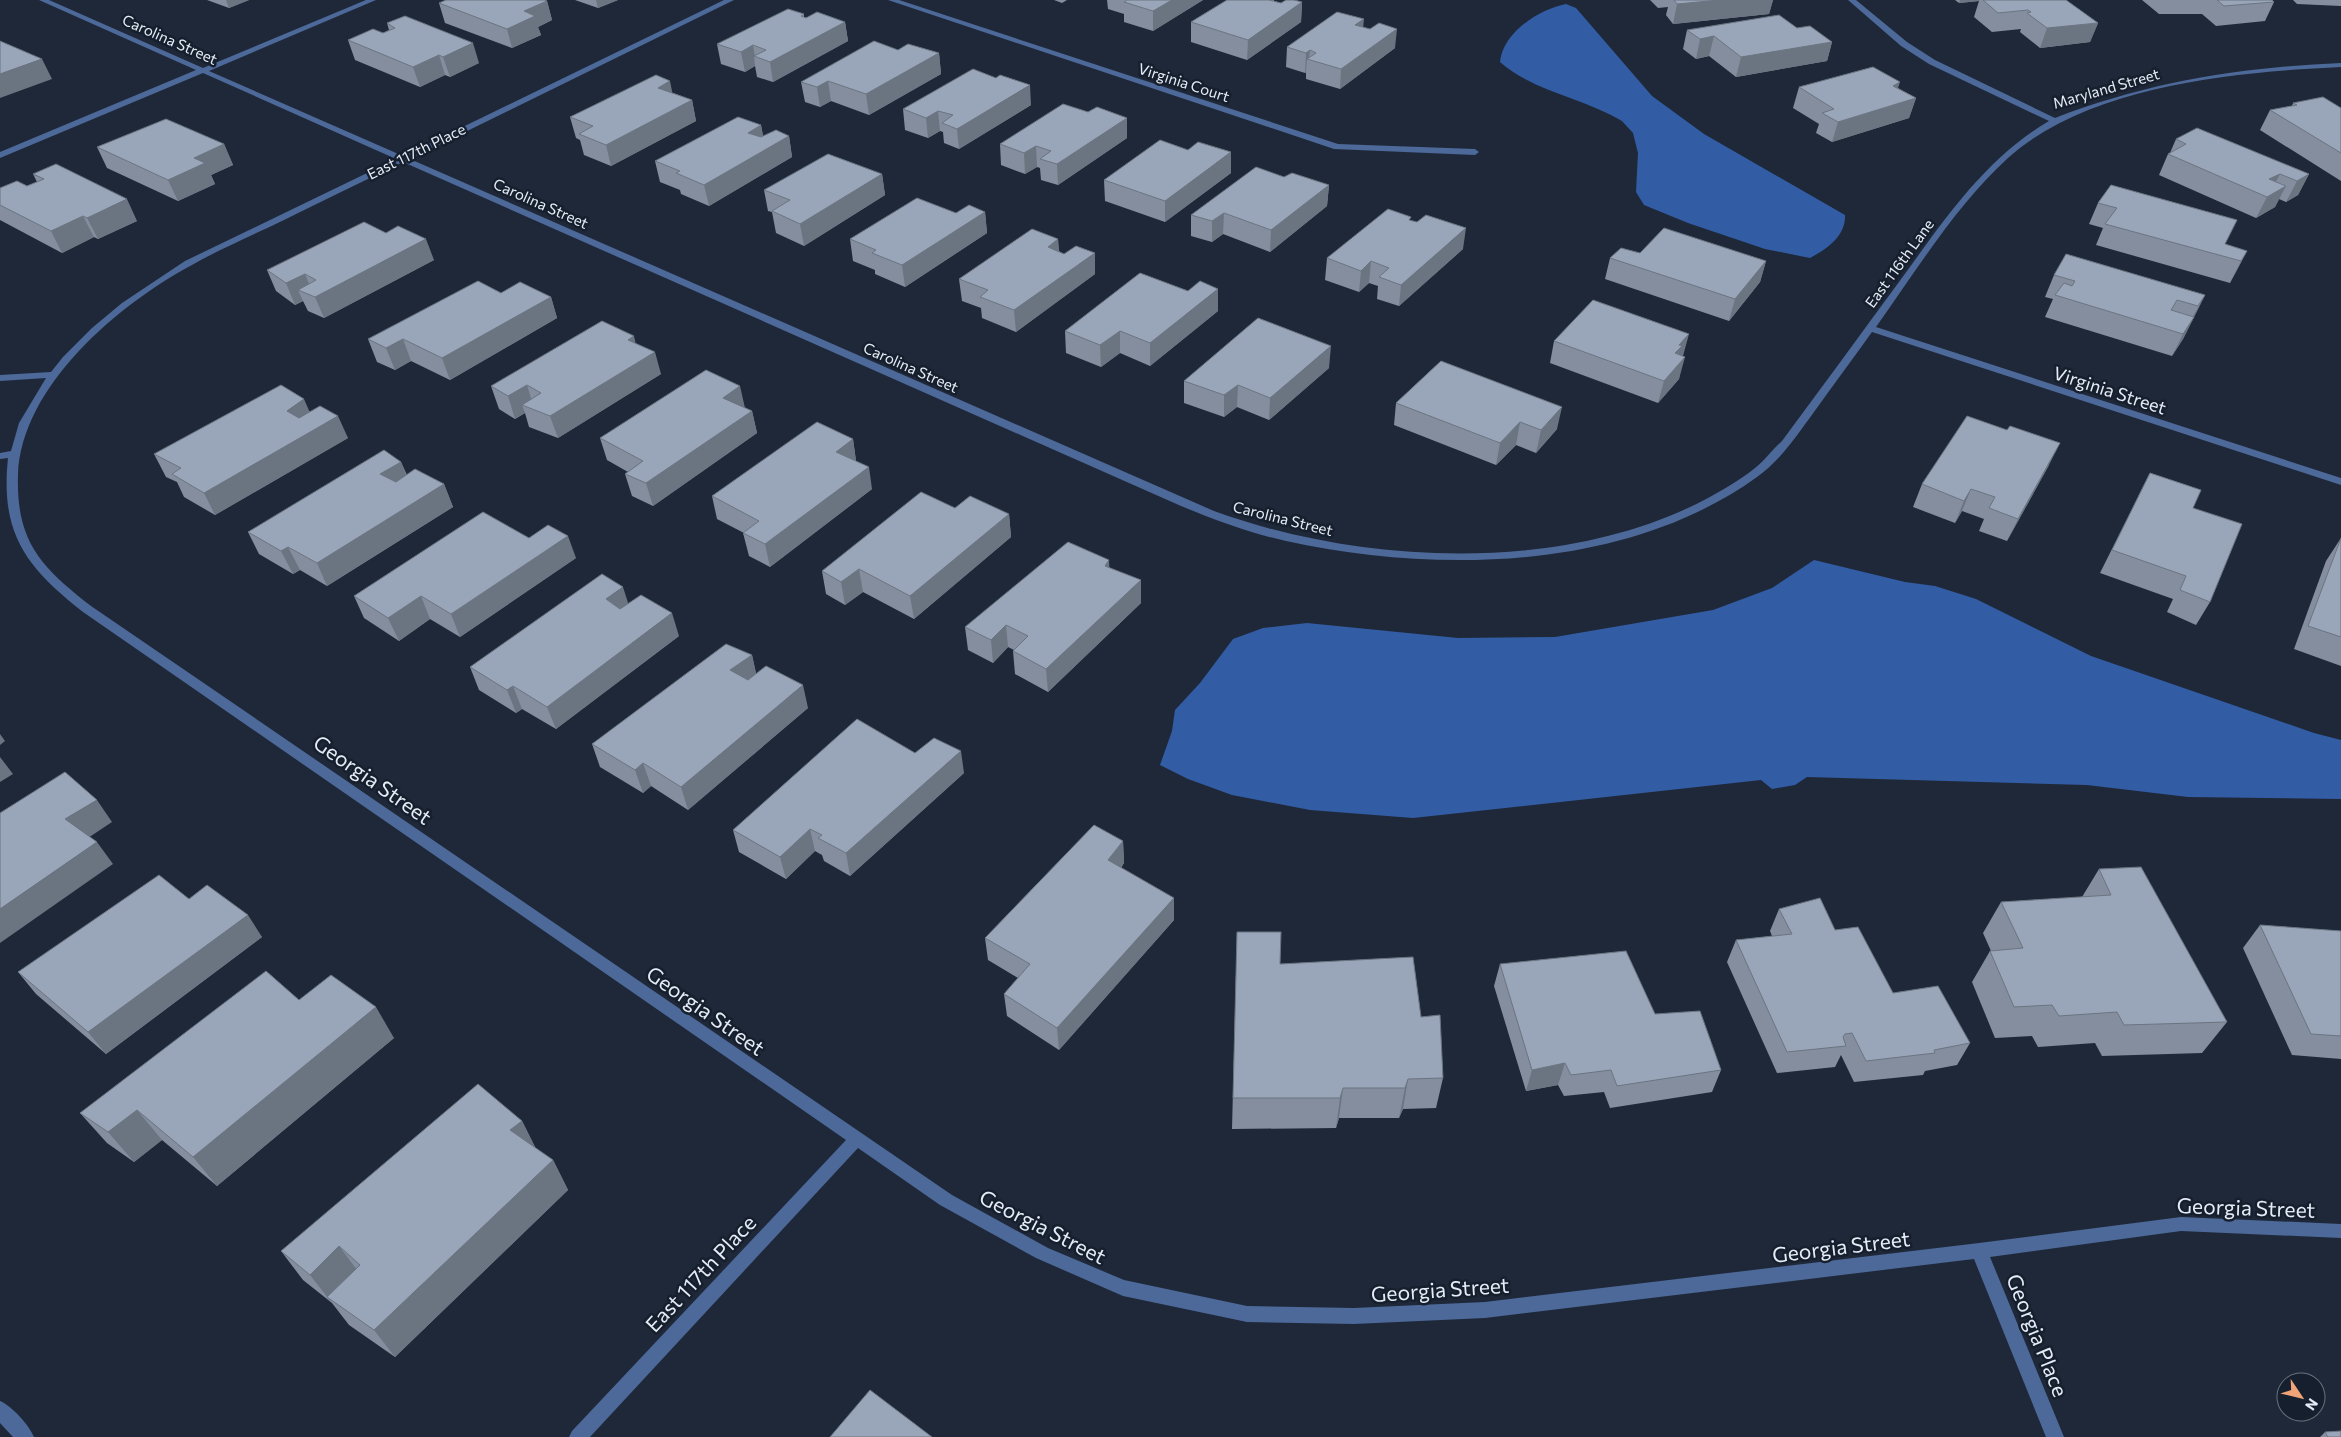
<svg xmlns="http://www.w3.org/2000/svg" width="2341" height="1437" viewBox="0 0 2341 1437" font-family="Commissioner,sans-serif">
<rect width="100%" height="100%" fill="#1f2838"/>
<path fill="#325da5" d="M1566 4 1576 8 1652 96 1704 134 1845 215C1846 236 1827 249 1810 258L1765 249 1688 223 1644 205 1636 192 1638 153 1633 133 1622 121C1584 98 1534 92 1500 62 1503 32 1540 9 1566 4Z
M1814 560 1905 582 1935 586 1976 599 2091 656 2314 733 2341 740V799L2188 797 2087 785 1807 777 1795 785 1772 789 1761 780 1413 818 1310 810 1232 795 1188 779 1160 765 1172 731 1175 710 1200 683 1233 639 1263 628 1307 623 1458 638 1555 637 1713 610 1772 588Z"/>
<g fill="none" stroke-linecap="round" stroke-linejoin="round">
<path fill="#4c6999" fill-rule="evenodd" d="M39 0H49L203 68 366 0H376L209 71 403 156 724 0H734L410 159 1214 511C1376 570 1604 577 1750 472 1762 464 1771 451 1782 441 1822 387 1860 335 1899 282 1943 222 1983 160 2049 121L1929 64 1901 46 1848 0H1856L1907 42 1935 60 2055 118C2148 82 2242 67 2341 63V67C2236 72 2089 85 2008 158 1957 204 1916 271 1876 327L2341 478V485L1872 332C1853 359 1833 385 1814 412 1797 435 1781 460 1757 477 1627 571 1437 574 1286 541 1250 533 1215 520 1181 506L403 162C363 181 323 201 284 220 253 235 222 248 192 265 119 304 21 386 18 475 16 542 41 567 91 606L952 1195 1048 1248 1124 1280 1247 1306 1354 1308 1485 1302 1979 1243 2181 1217 2341 1224V1238L2181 1231 1990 1257 2064 1437H2046L1974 1259 1485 1318 1354 1324 1247 1322 1123 1296 1036 1258 940 1205 858 1148 590 1437H569L572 1431 846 1140 83 612C26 567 0 534 8 458L0 459V453L11 451 19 423 46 378 0 381V375L51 372 63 357 92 328 122 303 185 261 396 159 203 73 0 158V152L196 70Z
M888 0H899L1338 144 1475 149 1479 152 1475 155 1334 149Z
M0 1401C12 1406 29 1425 34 1437H13L0 1423Z"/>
</g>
<path fill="#848e9e" d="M207 0H249L229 8Z
M575 0H618L598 8Z
M1054 0H1067L1062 3Z
M1107 0H1203L1153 31 1124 22V14L1108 9Z
M1227 0H1274V1L1281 3 1302 2 1301 22 1247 60 1191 42V22Z
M1650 0H1773L1769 14 1673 24 1666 15 1668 7 1658 8Z
M1955 0H2066L2098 23 2090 42 2040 48 2020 32 2021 29 1992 32 1974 17 1979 1 1959 3Z
M2142 0H2272L2274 2 2265 21 2216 26 2202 14H2159Z
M2293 0H2341V6L2297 4Z
M547 1 552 20 538 27 541 35 512 48 445 23 439 3Z
M804 14V17L845 22 848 41 773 82 757 77 755 66 745 72 721 64 717 44Z
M387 23 479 63 450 77 445 75 420 87 355 60 348 40 383 33 389 30Z
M1363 27 1395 48 1340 89 1306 79V72L1305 73 1286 67 1287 47Z
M1797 28 1832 42 1827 61 1736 77 1709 56 1696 59 1683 49 1687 30Z
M898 50 939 53 941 74 869 115 831 101 820 107 805 102 801 82Z
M1799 87 1898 88 1916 98 1909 118 1832 142 1816 133 1819 124 1793 108Z
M673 93 692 100 696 121 611 166 584 155 580 140 576 138 570 117Z
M2293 103 2341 108V181L2260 130 2270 110 2292 106Z
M1031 105 959 149 944 143 943 132 940 131 928 138 905 130 903 109Z
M1088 112 1127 118V138L1058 185 1041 180 1040 168 1037 167 1025 174 1001 165 1000 144Z
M761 125 763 136H789L792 157 709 206 681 194 680 190 660 182 655 161Z
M2176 139 2309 174 2298 195 2286 202 2279 199 2275 207 2256 218 2159 175 2168 154 2170 153Z
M224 144 233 165 211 175 215 184 178 201 107 168 97 147Z
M1188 150 1231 173 1165 222 1105 201 1104 180Z
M33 174 137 221 98 239 94 237 62 253 0 220V188L27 186 37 182Z
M882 174 885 195 804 246 776 233 772 212 768 211 764 190Z
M1284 177 1329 185 1327 206 1270 252 1223 234 1212 242 1191 236V215Z
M2111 185 2225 244 2247 251 2230 283 2096 245 2103 228 2089 224 2098 203Z
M985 212 987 233 905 287 875 274V270L853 261 850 239 956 213Z
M1410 220 1463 249 1399 306 1377 299 1378 286 1369 283 1359 292 1325 280 1327 258Z
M1058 239 1059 251 1095 274 1016 332 982 318 981 308 962 301 959 279Z
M1640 253 1766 261 1760 282 1729 321 1605 279 1610 258Z
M434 260 324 318 308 311 303 301 295 305 276 291 267 270Z
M2054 275 2205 295 2183 339 2172 356 2045 317 2053 299 2045 297Z
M501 293 551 297 557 318 450 380 411 361 395 370 377 362 368 339Z
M1218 311 1150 366 1120 353 1101 367 1066 353 1065 331Z
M1554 341 1683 356 1679 379 1658 403 1550 363Z
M635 343 661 374 558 438 529 427 525 413 515 419 499 409 491 386Z
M1441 361 1557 429 1536 453 1516 445 1496 465 1394 425 1396 403Z
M1329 368 1269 420 1237 407 1224 417 1184 403V381Z
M744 407 752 411 757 433 653 506 632 496 625 474 628 472 607 460 600 438Z
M310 411 348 438 215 515 184 497 177 482 166 477 154 454Z
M853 439 856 461 872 489 770 567 749 556 743 533H744L717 519 712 496Z
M401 462 407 475 444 484 453 507 327 586 300 570 293 574 259 554 248 532Z
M2049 465 2007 541 1979 531 1984 519 1962 511 1955 523 1913 507 1922 484Z
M2150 473 2193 508 2210 602 2196 625 2167 612 2173 599 2100 573Z
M955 508 1009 514 1011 537 914 619 863 592 845 605 826 594 822 571Z
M529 538 576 558 460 637 430 619 399 641 364 618 354 596Z
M2341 538V666L2294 649 2326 561Z
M1109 567 1141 603 1048 692 1015 674 1013 651 1014 650 1008 647 993 663 968 650 965 627Z
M679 636 556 729 522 709 516 713 479 690 470 667Z
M752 655 756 674 808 708 688 810 651 786 643 793 600 767 592 744Z
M915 753 964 773 850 876 824 861 822 855 815 851 786 879 739 852 733 830Z
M1123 841 1124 863 1121 868 1174 920 1059 1050 1007 1016 1004 994 1018 978 988 960 985 938Z
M2099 869 2227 1022 2202 1053 2102 1056 2095 1043 2038 1047 2032 1036 1995 1038 1972 982 1990 951H1991L1983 933 2001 902 2082 897Z
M189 899 262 937 106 1054 36 994 18 972Z
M1779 909 1835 930 1893 993 1970 1043 1957 1065 1925 1071 1923 1075 1854 1082 1841 1055 1835 1067 1777 1073 1727 962 1736 940 1772 936 1770 931Z
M2260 925 2341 931V1059L2292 1055 2243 948Z
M1237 932 1280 964 1421 1017 1443 1078 1436 1108 1403 1109 1399 1118H1339L1336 1128 1232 1129Z
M1500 964 1655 1014 1721 1070 1712 1092 1610 1108 1604 1092 1564 1096 1558 1085 1526 1091 1494 986Z
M299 1000 394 1038 217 1186 162 1140 134 1162 107 1143 80 1113Z
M522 1121 536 1149 553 1160 568 1190 395 1357 349 1325 332 1303 303 1280 281 1251Z
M2325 1432 2341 1437H2320Z"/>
<path fill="#6b7481" d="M226 0H249L229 8Z
M596 0H618L598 8Z
M1172 0H1203L1153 31V11Z
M1720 0H1773L1769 14 1673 24 1677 4Z
M1960 0H1979V1L1959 3Z
M547 1 552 20 538 27 541 35 512 48 507 29 524 11Z
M1302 2 1301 22 1247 60 1248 40Z
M1364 19 1362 39 1355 25Z
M845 22 848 41 773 82 770 62Z
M2098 23 2090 42 2040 48 2047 28Z
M1397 29 1395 48 1340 89 1341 69Z
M1714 36 1709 56 1696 59 1700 39Z
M1832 42 1827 61 1736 77 1741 57Z
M473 43 479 63 450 77 443 57Z
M753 45 755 57 754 56 755 66 745 72 741 52Z
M1310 50 1309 59H1307L1306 72 1305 73 1306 53Z
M939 53 941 74 869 115 866 94Z
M439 55 445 75 420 87 413 67Z
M42 59 52 79 0 98V74Z
M670 81 674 101 658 88Z
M828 81 831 101 820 107 817 87Z
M1900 82 1893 103V86Z
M1030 85 1031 105 959 149 957 129Z
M1916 98 1909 118 1832 142 1838 122Z
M692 100 696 121 611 166 606 145Z
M938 111 940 131 928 138 926 118Z
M1127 118V138L1058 185 1057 164Z
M761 125 765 146 748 133Z
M789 136 792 157 709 206 704 185Z
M224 144 233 165 211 175 215 184 178 201 168 180 194 158Z
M1036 146 1037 167 1025 174 1024 153Z
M1231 152V173L1165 222V201Z
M882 174 885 195 804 246 800 224Z
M2280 174 2269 195V179Z
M2309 174 2298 195 2286 202 2297 181Z
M1329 185 1327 206 1270 252 1271 230Z
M2286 186 2275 207 2256 218 2267 197Z
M127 199 137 221 98 239 87 218Z
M985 212 987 233 905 287 902 265Z
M1224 213 1223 234 1212 242V221Z
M83 216 94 237 62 253 51 231Z
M1466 228 1463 249 1399 306 1401 285Z
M426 239 434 260 324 318 315 297Z
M1058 239 1059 260 1048 247Z
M2247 251 2236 272 2230 283 2241 261Z
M1095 253V274L1016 332 1014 310Z
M1371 261 1369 283 1359 292 1361 271Z
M1766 261 1760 282 1729 321 1735 299Z
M305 274 314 296 298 290 303 301 295 305 286 283Z
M1218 289V311L1150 366V343Z
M2205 295 2183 339 2172 356 2183 334Z
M551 297 557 318 450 380 442 358Z
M1120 331V353L1101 367 1100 345Z
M1689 334 1683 356 1685 357 1679 379 1658 403 1664 381 1679 345Z
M634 336 639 358 628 340Z
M403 339 411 361 395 370 386 348Z
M1331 346 1329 368 1269 420 1270 398Z
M655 352 661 374 558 438 550 416Z
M527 385 534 408 522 405 525 413 515 419 508 396Z
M1238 385 1237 407 1224 417V395Z
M740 386 745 408 723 398Z
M304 399 314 422 298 433 287 411Z
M1562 407 1557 429 1536 453 1541 430Z
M752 411 757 433 653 506 646 483Z
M338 416 348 438 215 515 204 493Z
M1520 422 1516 445 1496 465 1500 443Z
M853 439 856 461 836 452Z
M2060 443 2049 465 2007 541 2018 519Z
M401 462 410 484 389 496 380 474Z
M869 467 872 489 770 567 765 544Z
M444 484 453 507 327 586 317 563Z
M1971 489 1962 511 1955 523 1964 501Z
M1009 514 1011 537 914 619 910 596Z
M568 536 576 558 460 637 451 614Z
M288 547 300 570 293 574 281 551Z
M1109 560 1110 583 1105 566Z
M859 569 863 592 845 605 841 582Z
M1141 580V603L1048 692 1046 669Z
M623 587 630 609 614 621 606 599Z
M421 596 430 619 399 641 388 618Z
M672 613 679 636 556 729 547 707Z
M1006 625 1008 647 993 663 991 640Z
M752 655 757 677 736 693 730 670Z
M803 685 808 708 688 810 681 787Z
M513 686 522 709 516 713 507 690Z
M0 734 5 741 0 745Z
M961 751 964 773 850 876 846 853Z
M0 757 13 774 0 782Z
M643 763 651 786 643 793 635 770Z
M97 800 112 822 82 842 65 819Z
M810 829 815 851 786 879 780 857Z
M1123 841 1124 863 1109 883 1108 860Z
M97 842 113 864 0 943V909Z
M1174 898V920L1059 1050 1057 1028Z
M248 915 262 937 106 1054 88 1032Z
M376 1007 394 1038 217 1186 193 1157Z
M1565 1063 1558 1085 1526 1091 1532 1070Z
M1408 1079 1403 1109 1399 1118 1405 1088Z
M1343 1088 1339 1118 1336 1128 1340 1098Z
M137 1110 162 1140 134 1162 108 1132Z
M522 1121 537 1151 510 1130Z
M553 1160 568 1190 395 1357 374 1330Z
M339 1246 360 1274 327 1297 332 1303 310 1275Z"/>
<path fill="#99a5b8" stroke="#6b7481" d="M446 0H545L547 1 524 11 535 16 507 29 439 3Z
M1127 0H1172L1153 11 1124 2Z
M1227 0H1269L1281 3 1286 0H1294L1302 2 1248 40 1191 22Z
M1674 0H1720L1677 4Z
M1983 0H2066L2098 23 2047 28 2027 13 2031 12 2028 10 1998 13Z
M2217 0H2272L2274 2 2224 6Z
M788 9 804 14 801 16 806 18 817 12 845 22 770 62 754 56 766 50 753 45 741 52 717 44Z
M1337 12 1364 19 1355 25 1370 29 1379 23 1397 29 1341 69 1307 59 1316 53 1310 50 1306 53 1287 47Z
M1779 15 1797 28 1810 26 1832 42 1741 57 1714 36 1700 39 1687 30Z
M405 16 473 43 443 57 439 55 413 67 348 40 373 29 383 33 395 28 387 23Z
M0 41 42 59 0 74Z
M874 41 898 50 908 44 939 53 866 94 828 81 817 87 801 82Z
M1873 67 1900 82 1893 86 1916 98 1838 122 1822 113 1834 109 1799 87Z
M973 69 996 78 1000 75 1030 85 957 129 942 123 953 115 938 111 926 118 903 109Z
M656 75 670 81 658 88 692 100 606 145 579 134 593 126 570 117Z
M2323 97 2341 108V153L2270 110 2297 105 2293 103Z
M1063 104 1088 112 1097 107 1127 118 1057 164 1040 159 1051 151 1036 146 1024 153 1000 144Z
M738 117 761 125 748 133 761 137 776 130 789 136 704 185 676 173 680 171 655 161Z
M166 119 224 144 194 158 205 163 168 180 97 147Z
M2197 128 2309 174 2297 181 2280 174 2269 179 2286 186 2267 197 2168 154 2186 144 2176 139Z
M1160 140 1188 150 1198 142 1231 152 1165 201 1104 180Z
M828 154 882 174 800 224 772 211 790 200 764 190Z
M56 164 127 199 87 218 83 216 51 231 0 205V188L17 181 27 186 44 179 33 174Z
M1256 167 1284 177 1292 173 1329 185 1271 230 1224 213 1212 221 1191 215Z
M2111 185 2237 220 2225 244 2247 251 2241 261 2105 224 2117 208 2098 203Z
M917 198 956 213 969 205 985 212 902 265 872 253 876 250 850 239Z
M1388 209 1411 217 1409 220 1417 222 1426 215 1466 228 1401 285 1379 277 1389 268 1371 261 1361 271 1327 258Z
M364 222 386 233 398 226 426 239 315 297 298 290 316 280 305 274 286 283 267 270Z
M1664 228 1766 261 1735 299 1610 258 1621 248 1640 253Z
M1032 229 1058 239 1048 247 1064 254 1076 246 1095 253 1014 310 980 297 988 290 959 279Z
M2066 254 2205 295 2198 306 2177 300 2171 310 2194 317 2183 334 2055 295 2064 283 2072 286 2075 281 2054 275Z
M1140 273 1188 291 1200 281 1218 289 1150 343 1120 331 1100 345 1065 331Z
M478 281 501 293 520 282 551 297 442 358 403 339 386 348 368 339Z
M1593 300 1689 334 1679 345 1682 346 1675 353 1685 357 1664 381 1554 341Z
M1258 318 1331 346 1270 398 1238 385 1224 395 1184 381Z
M602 321 634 336 628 340 655 352 550 416 522 405 541 393 527 385 508 396 491 386Z
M1441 361 1562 407 1541 430 1520 422 1500 443 1396 403Z
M706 370 740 386 723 398 752 411 646 483 625 474 643 461 600 438Z
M281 385 304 399 287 411 299 418 320 406 338 416 204 493 172 474 181 468 154 454Z
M1967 416 2007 430 2010 426 2060 443 2018 519 1989 508 1995 497 1971 489 1964 501 1922 484Z
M817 422 853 439 836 452 869 467 765 544 743 533 759 521 712 496Z
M384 450 401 462 380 474 396 482 415 469 444 484 317 563 288 547 281 551 248 532Z
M2150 473 2201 490 2193 508 2242 524 2210 602 2180 590 2186 576 2112 550Z
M921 492 955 508 970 496 1009 514 910 596 859 569 841 582 822 571Z
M483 512 529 538 548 525 568 536 451 614 421 596 388 618 354 596Z
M2341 538V637L2308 626Z
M1068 542 1109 560 1105 566 1141 580 1046 669 1013 651 1028 636 1006 625 991 640 965 627Z
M602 574 623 587 606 599 620 609 641 595 672 613 547 707 513 686 507 690 470 667Z
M726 644 752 655 730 670 748 680 766 666 803 685 681 787 643 763 635 770 592 744Z
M857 719 915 753 934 738 961 751 846 853 818 838 822 835 810 829 780 857 733 830Z
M65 772 97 800 65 819 97 842 0 909V813Z
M1094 825 1123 841 1108 860 1174 898 1057 1028 1004 994 1030 964 985 938Z
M2141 867 2227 1022 2124 1025 2117 1012 2059 1016 2052 1005 2014 1007 1990 951 2023 948 2001 902 2111 895 2099 869Z
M159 875 189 899 207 885 248 915 88 1032 18 972Z
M1820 898 1835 930 1858 927 1893 993 1938 986 1970 1043 1934 1050 1935 1053 1866 1061 1852 1033 1845 1034 1843 1037 1846 1046 1787 1052 1736 940 1792 934 1779 909Z
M2260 925 2341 931V1036L2311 1034Z
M1237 932H1281L1280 964 1413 957 1421 1017 1440 1015 1443 1078 1408 1079 1405 1088H1343L1340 1098H1233Z
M1626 951 1655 1014 1700 1011 1721 1070 1617 1086 1611 1070 1571 1075 1565 1063 1532 1070 1500 964Z
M266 971 299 1000 331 975 376 1007 193 1157 137 1110 108 1132 80 1113Z
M478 1084 522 1121 510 1130 553 1160 374 1330 327 1297 360 1265 339 1246 310 1275 281 1251Z
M870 1390 932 1437H830Z
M2341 1431V1437H2328L2325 1432Z"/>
<g text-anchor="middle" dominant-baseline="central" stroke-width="5" stroke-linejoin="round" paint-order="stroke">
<g font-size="15" fill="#e6ecf7" stroke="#161f2d">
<text transform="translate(170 39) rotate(24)">Carolina Street</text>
<text transform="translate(1184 82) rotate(18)">Virginia Court</text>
<text transform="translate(2106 88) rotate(-16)">Maryland Street</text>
<text transform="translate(416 151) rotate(-26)">East 117th Place</text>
<text transform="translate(541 203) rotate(24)">Carolina Street</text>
<text transform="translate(1899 263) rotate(-54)">East 116th Lane</text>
<text transform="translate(911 367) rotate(24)">Carolina Street</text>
<text transform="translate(1283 518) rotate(14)">Carolina Street</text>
</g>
<g font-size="18" fill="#e6ecf7" stroke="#161f2d">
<text transform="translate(2110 390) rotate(18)">Virginia Street</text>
</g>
<g font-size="21" fill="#e6ecf7" stroke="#161f2d">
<text transform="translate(373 779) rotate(35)">Georgia Street</text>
<text transform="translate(706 1010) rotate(35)">Georgia Street</text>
<text transform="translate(2246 1207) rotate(2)">Georgia Street</text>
<text transform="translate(1043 1226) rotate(27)">Georgia Street</text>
<text transform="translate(1841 1246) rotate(-7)">Georgia Street</text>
<text transform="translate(700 1273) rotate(-47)">East 117th Place</text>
<text transform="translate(1440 1289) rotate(-4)">Georgia Street</text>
<text transform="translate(2038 1335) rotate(68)">Georgia Place</text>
</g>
</g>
<g transform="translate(2301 1397) rotate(125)"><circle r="24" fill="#161f2d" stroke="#69717e"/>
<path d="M0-4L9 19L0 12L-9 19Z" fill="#efa377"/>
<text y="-8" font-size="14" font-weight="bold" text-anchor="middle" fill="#e6ecf7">N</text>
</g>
</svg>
